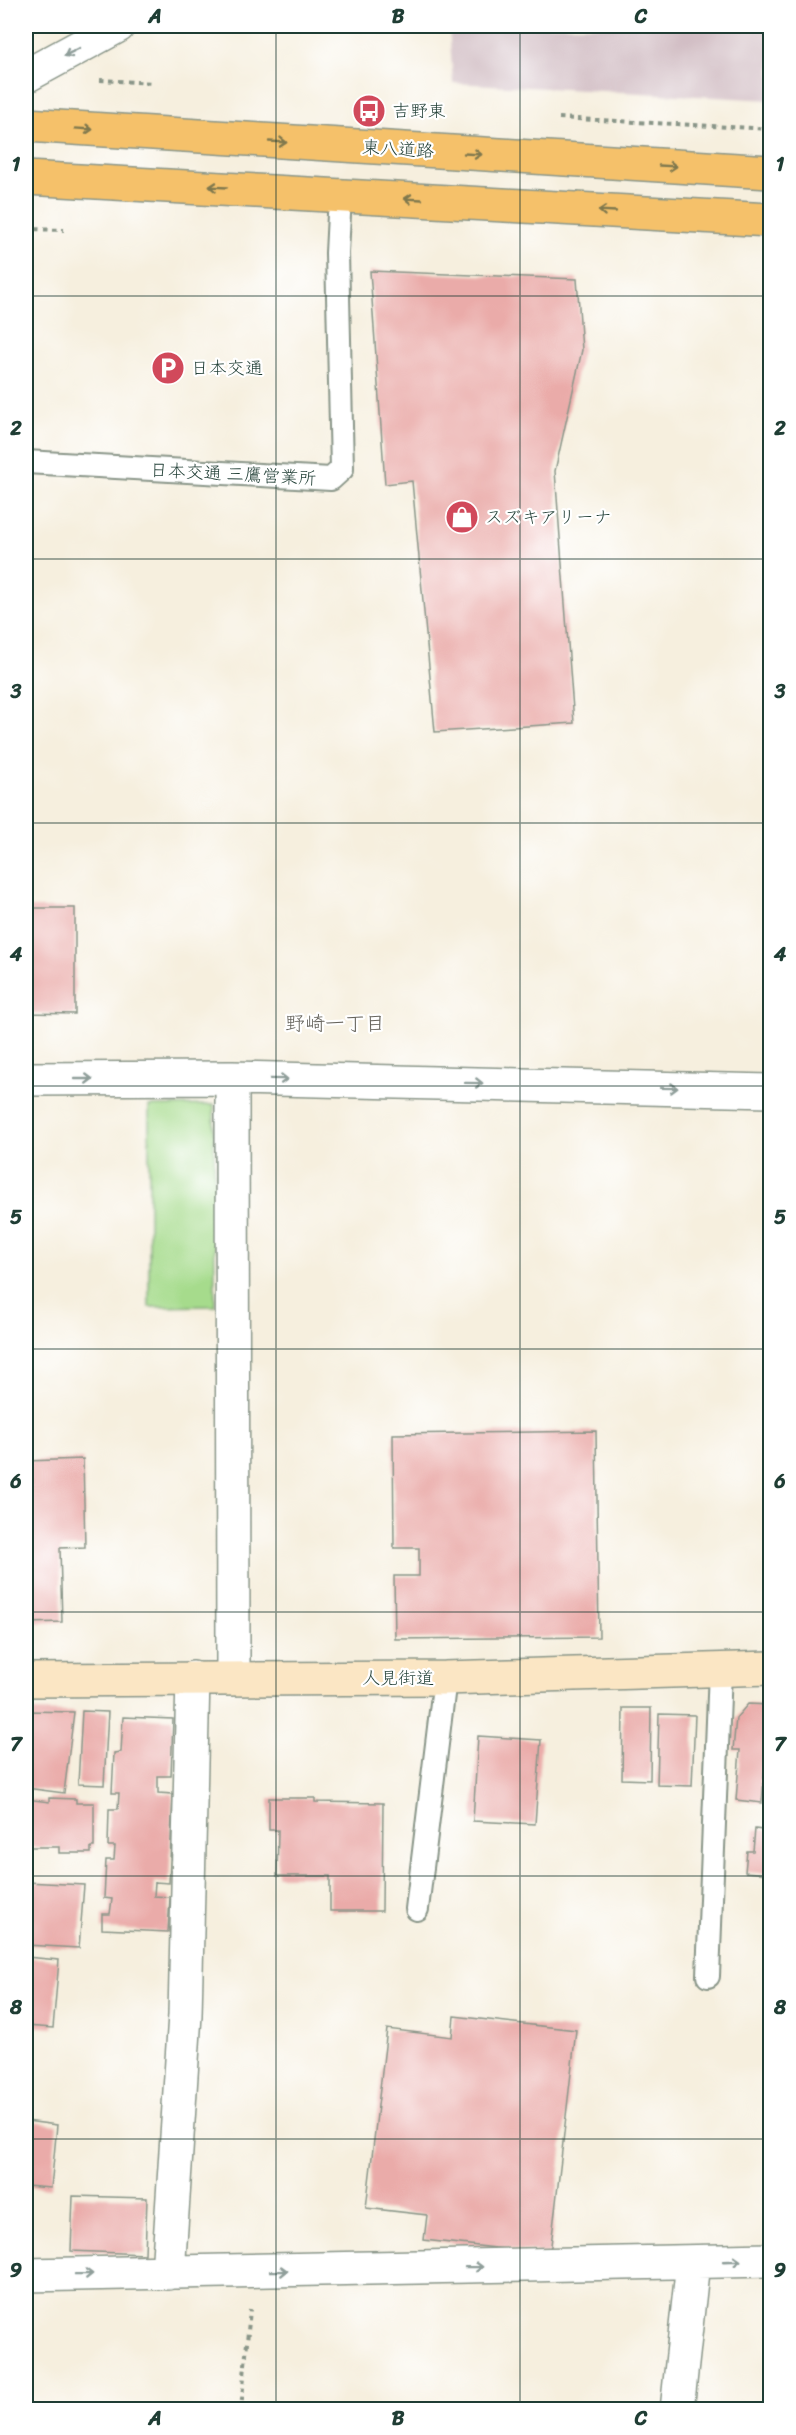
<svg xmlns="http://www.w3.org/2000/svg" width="796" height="2435" viewBox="0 0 796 2435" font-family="Sriracha,'Klee One',sans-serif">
<rect width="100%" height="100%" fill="#fff"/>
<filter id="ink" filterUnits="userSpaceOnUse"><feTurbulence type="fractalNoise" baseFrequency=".0167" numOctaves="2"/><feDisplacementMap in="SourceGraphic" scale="12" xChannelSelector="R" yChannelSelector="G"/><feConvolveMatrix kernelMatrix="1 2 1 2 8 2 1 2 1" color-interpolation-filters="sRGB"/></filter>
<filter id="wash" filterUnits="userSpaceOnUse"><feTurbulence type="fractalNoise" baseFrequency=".008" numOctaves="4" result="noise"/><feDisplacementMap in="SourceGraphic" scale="24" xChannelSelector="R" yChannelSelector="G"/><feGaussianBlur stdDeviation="1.35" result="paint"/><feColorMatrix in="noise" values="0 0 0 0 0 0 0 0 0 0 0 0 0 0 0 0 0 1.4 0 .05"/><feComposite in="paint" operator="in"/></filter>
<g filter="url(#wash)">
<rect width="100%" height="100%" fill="#f6efde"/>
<path fill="#d2bec4" d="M449 26H770V100L453 83Z"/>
<path fill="#a6db8c" stroke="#628c60" stroke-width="1.5" d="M214 1105 215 1306 149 1307V1106Z"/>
<g id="blocks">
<path fill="#eaaba9" d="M370 271 577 279 582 350 555 471 574 723 435 732 412 481 385 484Z
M26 908H75V1014L26 1013Z
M596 1431 599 1637 395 1639 394 1576H419V1548H394L393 1434Z
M83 1459 85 1547 60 1548 62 1622 26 1623V1461Z
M748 1704 770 1705 762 1803 736 1800 740 1750H733L736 1718Z
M623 1708H651L650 1780 622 1779Z
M26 1711 74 1712 64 1793 26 1788Z
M82 1711 108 1712 104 1785 78 1784Z
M659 1714 695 1715 692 1786 657 1785Z
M123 1717 173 1719 171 1776H158V1793L173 1794 169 1883 155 1882 154 1896 170 1897 168 1932 102 1929V1914H110L112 1899 104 1898 106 1860H114L115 1846H108L109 1809H118L119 1793H112L114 1753 121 1752Z
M478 1736 541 1740 535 1824 473 1821Z
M49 1798 76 1799V1803H94V1847H91V1853H59V1847H26V1799L49 1802Z
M269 1798H315V1802L383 1803 382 1911H330V1876H277L278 1830H269Z
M755 1829 770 1831V1874L745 1872 747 1851H753Z
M26 1882 84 1885 79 1948 26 1945Z
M26 1957 59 1960 53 2028 26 2026Z
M454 2016 576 2030 550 2254 424 2240 427 2215 366 2208 387 2029 452 2037Z
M26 2121 57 2125 51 2188 26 2186Z
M73 2196 147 2198 145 2254 71 2251Z"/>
</g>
</g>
<g filter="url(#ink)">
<use href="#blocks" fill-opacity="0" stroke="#8a9689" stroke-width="1.5"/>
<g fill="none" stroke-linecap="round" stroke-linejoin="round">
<g stroke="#8a9689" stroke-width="26">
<path id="lane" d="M26 462 331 479 342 469 337 253 340 195
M417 1909 445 1678
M708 1976 720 1670"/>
</g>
<g stroke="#8a9689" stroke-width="36">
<path id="street" d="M26 76 118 26
M232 1078 233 1678
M26 1079 232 1078 770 1091
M168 2273 185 2015 193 1678
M26 2275 770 2260
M677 2410 693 2262"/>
</g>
<g stroke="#8a9689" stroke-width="36">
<path id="secondary" d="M26 1680 445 1678 770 1668"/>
</g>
<g stroke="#8a9689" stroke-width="36">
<path id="primary" d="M26 125 770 172
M26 178 770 220"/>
</g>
<path stroke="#8a9689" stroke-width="4" stroke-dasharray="4.5 4.5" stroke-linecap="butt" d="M100 80 152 83
M559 118 770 129
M26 229 64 230
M241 2410 250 2309"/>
<use href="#lane" stroke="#fff" stroke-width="22"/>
<use href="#street" stroke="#fff" stroke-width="33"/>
<use href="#secondary" stroke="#fbe6c4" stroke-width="33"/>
<use href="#primary" stroke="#f5c16b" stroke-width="33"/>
</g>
<defs><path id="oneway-shaft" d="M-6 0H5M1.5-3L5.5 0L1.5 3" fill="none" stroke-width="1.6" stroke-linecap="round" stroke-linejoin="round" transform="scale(1.5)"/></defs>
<g stroke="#8f9e9a">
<use href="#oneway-shaft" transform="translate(72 52) rotate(153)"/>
<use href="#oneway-shaft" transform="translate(84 1079)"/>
<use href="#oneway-shaft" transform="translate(279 1079) rotate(1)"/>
<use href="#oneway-shaft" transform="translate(474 1083) rotate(1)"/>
<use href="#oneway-shaft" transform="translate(669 1088) rotate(1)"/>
<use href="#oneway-shaft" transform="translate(732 2261) rotate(-2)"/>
<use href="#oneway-shaft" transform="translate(474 2267) rotate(-1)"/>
<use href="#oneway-shaft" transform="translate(279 2271) rotate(-1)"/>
<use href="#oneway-shaft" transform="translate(84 2274) rotate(-1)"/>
</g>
<g stroke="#7f784d">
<use href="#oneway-shaft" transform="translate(84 129) rotate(4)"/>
<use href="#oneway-shaft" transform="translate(278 142) rotate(3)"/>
<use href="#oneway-shaft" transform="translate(473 154) rotate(3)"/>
<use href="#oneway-shaft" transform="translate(668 166) rotate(3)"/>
<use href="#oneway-shaft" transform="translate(218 187) rotate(-177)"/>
<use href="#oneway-shaft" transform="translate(413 199) rotate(-177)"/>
<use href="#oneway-shaft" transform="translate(607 211) rotate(-177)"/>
</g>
</g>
<path fill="none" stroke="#1f3d34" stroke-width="1.5" stroke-opacity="0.55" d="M276 26V2410M520 26V2410M26 296H770M26 559H770M26 823H770M26 1086H770M26 1349H770M26 1612H770M26 1876H770M26 2139H770"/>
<defs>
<g id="bus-disc" transform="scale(1.725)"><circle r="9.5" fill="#d1495b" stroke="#fff"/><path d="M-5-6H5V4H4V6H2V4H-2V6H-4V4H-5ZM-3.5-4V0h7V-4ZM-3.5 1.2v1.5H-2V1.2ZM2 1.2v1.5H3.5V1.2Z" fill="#fff"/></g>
<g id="parking-disc" transform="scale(1.725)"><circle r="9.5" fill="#d1495b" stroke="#fff"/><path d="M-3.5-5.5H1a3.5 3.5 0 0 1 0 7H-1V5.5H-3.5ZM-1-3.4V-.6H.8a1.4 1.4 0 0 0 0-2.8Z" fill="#fff"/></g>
<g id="shop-disc" transform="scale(1.725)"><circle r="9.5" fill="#d1495b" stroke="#fff"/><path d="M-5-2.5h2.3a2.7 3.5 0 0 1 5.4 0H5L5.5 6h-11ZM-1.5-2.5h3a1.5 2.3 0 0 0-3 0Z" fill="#fff"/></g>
</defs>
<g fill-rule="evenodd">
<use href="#bus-disc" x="369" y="111"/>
<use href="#parking-disc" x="168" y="368"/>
<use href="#shop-disc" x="462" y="517"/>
</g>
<g text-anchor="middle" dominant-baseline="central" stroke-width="4.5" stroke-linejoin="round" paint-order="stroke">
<g font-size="18" fill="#1f3d34" stroke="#fff" text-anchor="start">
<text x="392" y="111">吉野東</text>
<text x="191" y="368">日本交通</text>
<text x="485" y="517">スズキアリーナ</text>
</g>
<g font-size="18" fill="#1f3d34" stroke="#fff">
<text transform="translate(398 149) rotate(3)">東八道路</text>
<text transform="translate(233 474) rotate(3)">日本交通 三鷹営業所</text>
<text x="398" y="1678">人見街道</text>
</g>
<g font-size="20" fill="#66645d" stroke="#fff">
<text x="335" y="1023">野崎一丁目</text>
</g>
</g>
<rect width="796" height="2435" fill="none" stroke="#fff" stroke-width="66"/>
<rect x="33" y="33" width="730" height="2369" fill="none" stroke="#1f3d34" stroke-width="2"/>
<g font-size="20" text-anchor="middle" font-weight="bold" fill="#1f3d34">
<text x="155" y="23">A</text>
<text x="398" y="23">B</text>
<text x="641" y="23">C</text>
<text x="16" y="171">1</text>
<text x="780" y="171">1</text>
<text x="16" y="435">2</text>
<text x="780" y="435">2</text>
<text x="16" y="698">3</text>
<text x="780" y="698">3</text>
<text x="16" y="961">4</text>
<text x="780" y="961">4</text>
<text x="16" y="1224">5</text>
<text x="780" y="1224">5</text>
<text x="16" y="1488">6</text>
<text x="780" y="1488">6</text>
<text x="16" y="1751">7</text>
<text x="780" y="1751">7</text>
<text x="16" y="2014">8</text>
<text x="780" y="2014">8</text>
<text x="16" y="2277">9</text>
<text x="780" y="2277">9</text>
<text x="155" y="2425">A</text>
<text x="398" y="2425">B</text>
<text x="641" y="2425">C</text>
</g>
</svg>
